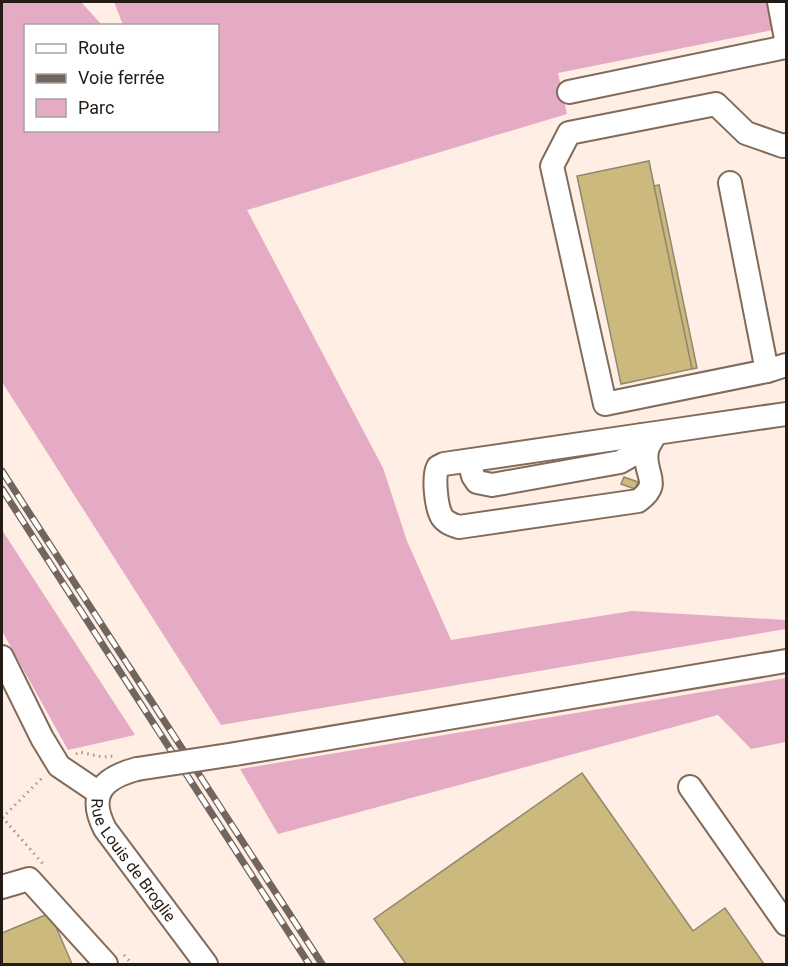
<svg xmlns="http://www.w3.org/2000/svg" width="788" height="966" viewBox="0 0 788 966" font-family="Roboto,sans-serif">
<rect width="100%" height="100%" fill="#feeee3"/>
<path fill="#e5aac4" d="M2 2H81L102 25 26 26V130H218V26L123 25 114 2H768L773 30 558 73 567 114 247 210 383 468 407 541 451 640 632 611 786 620V629L221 725 2 382Z
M2 530 135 735 68 750 2 631Z
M786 678V742L751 749 718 715 278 834 240 769Z"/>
<path fill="#ccb97d" stroke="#90886e" stroke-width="1.5" d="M649 161 692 369 621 384 577 176Z
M659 185 697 368 692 369 654 186Z
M624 477 638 482 635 489 621 484Z
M582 773 693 931 725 908 764 964H406L374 919Z
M50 913 72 964H2V933Z"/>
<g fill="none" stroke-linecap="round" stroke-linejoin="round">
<g stroke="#816b5a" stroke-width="26">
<g id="minor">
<path d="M779 2 786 39"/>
<path d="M569 92 786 47"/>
<path d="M730 183 767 371 786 365"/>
<path d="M767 371 605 404 552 166 569 133 716 104 746 133 783 146 786 145"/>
<path d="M656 433C653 439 648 445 647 451 642 473 664 483 638 501L459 527C453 525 446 523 442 517 436 507 433 477 438 467L444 464 642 435 656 433 786 414"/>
<path d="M469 461 473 476 477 482 492 485 620 462 634 454 642 435"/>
<path d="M2 657 42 738 59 766 99 793"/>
<path d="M235 754 786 661"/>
<path id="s1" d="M137 769C103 778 87 794 105 829L206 964"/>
<path d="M690 787 786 924"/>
<path d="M2 887 29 879 106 964"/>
</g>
</g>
<path stroke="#a4978e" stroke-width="3" stroke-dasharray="1.5 4.5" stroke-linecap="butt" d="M76 754 79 752 103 757 113 756
M2 817 44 865
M2 818 43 777
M124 955 132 964"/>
<use href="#minor" stroke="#fff" stroke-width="22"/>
<g stroke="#71655d" stroke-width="7">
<path id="rail" d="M2 471 322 964
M2 489 309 964"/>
</g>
<use href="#rail" stroke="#fff" stroke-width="4.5" stroke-dasharray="14" stroke-linecap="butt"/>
<g stroke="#816b5a" stroke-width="26" stroke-linecap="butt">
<path id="minor-bridge" d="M137 769 235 754"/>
</g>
<use href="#minor-bridge" stroke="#fff" stroke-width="22"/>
</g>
<g text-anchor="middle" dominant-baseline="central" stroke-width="5" stroke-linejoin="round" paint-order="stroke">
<g font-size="16" fill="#241b15" stroke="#fff">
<text stroke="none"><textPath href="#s1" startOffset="124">Rue Louis de Broglie</textPath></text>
</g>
</g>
<rect width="788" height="966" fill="none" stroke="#241b15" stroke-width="6"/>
<rect x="24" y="24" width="195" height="108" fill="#ffffff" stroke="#a7a4a1" stroke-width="1.5"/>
<rect x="36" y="44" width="30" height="9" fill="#ffffff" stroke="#a7a4a1" stroke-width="1.5"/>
<text x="78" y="54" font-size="18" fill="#241b15">Route</text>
<rect x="36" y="74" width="30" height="9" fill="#71655d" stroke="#a7a4a1" stroke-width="1.5"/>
<text x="78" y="84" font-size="18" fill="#241b15">Voie ferrée</text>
<rect x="36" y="99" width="30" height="18" fill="#e5aac4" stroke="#a7a4a1" stroke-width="1.5"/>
<text x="78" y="114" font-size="18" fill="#241b15">Parc</text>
</svg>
